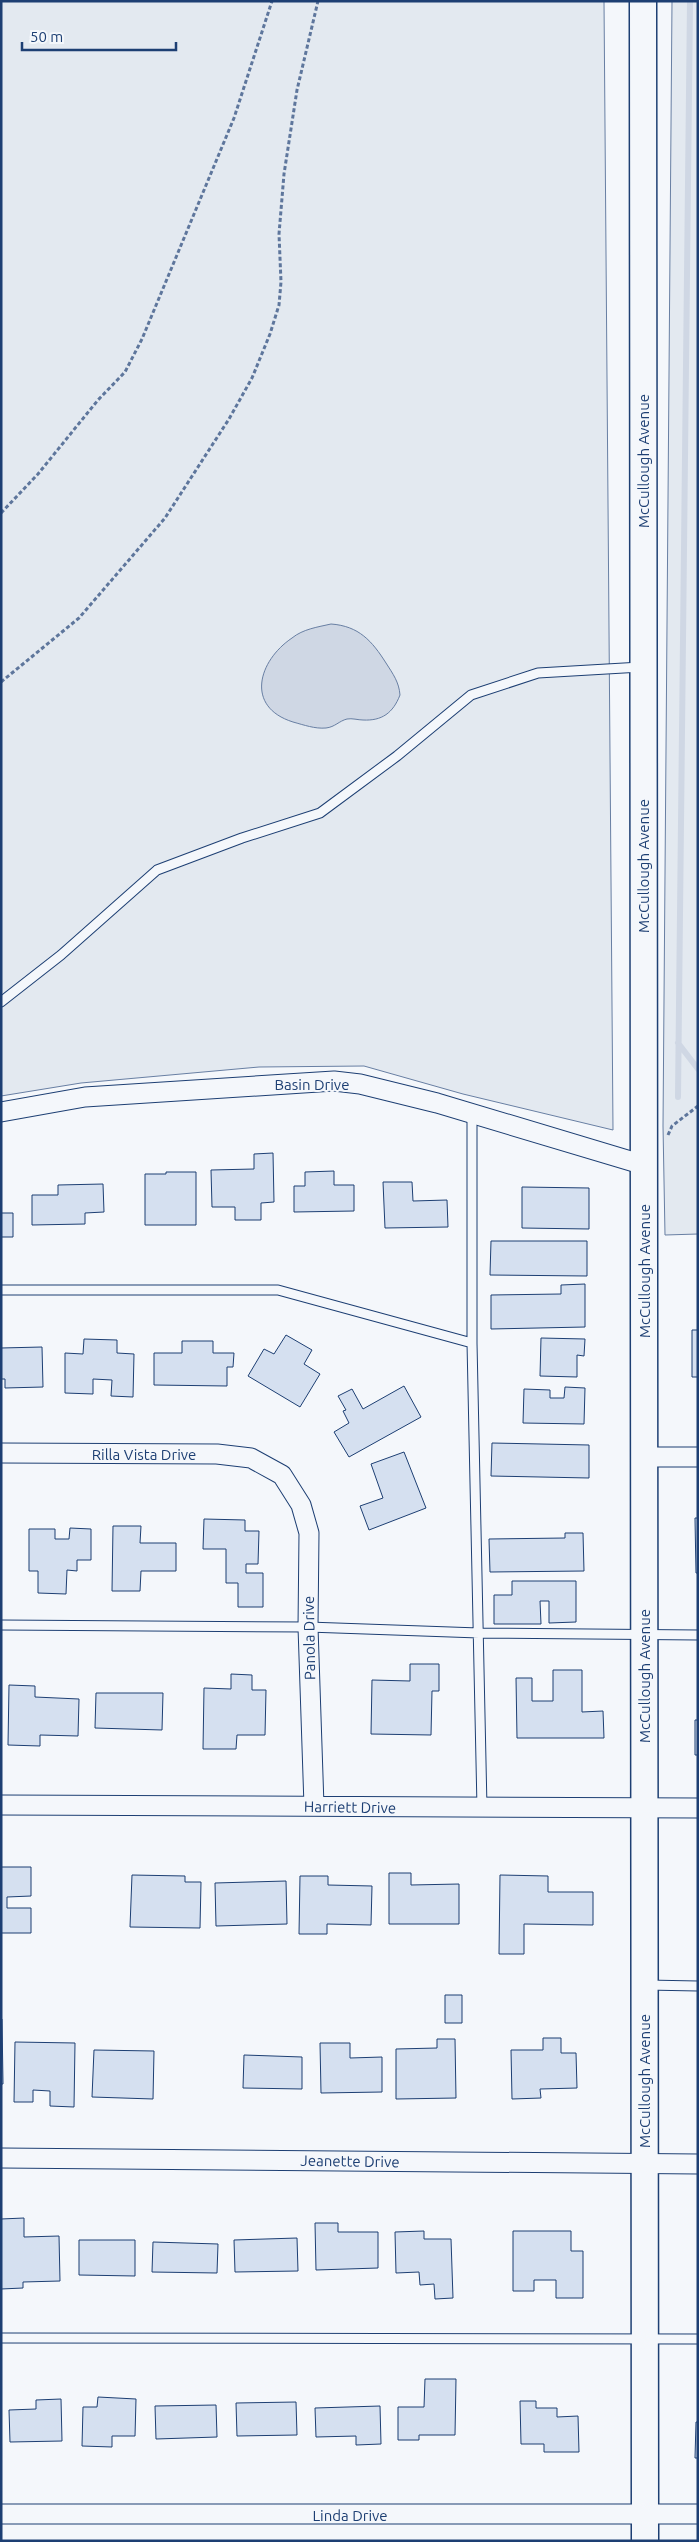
<svg xmlns="http://www.w3.org/2000/svg" width="699" height="2542" viewBox="0 0 699 2542" font-family="Ubuntu,sans-serif">
<rect width="100%" height="100%" fill="#f4f7fb"/>
<path fill="#e3e9f0" stroke="#687fa3" d="M1 1H604L613 1130 463 1094 364 1066 259 1067 81 1083 1 1096Z
M672 1H698V1234L665 1235 663 1126Z"/>
<path fill="#cfd7e4" stroke="#687fa3" d="M331 624C359 626 372 641 386 663 393 674 399 682 400 695 393 713 382 721 363 720 358 720 352 718 347 719 339 721 335 727 326 728 315 729 304 725 293 722 245 707 258 661 292 638 303 629 318 627 331 624Z"/>
<g fill="none" stroke-linecap="round" stroke-linejoin="round">
<path stroke="#cfd7e4" stroke-width="6" d="M678 1043 698 1069
M678 1097 690 1"/>
</g>
<path fill="#d5e0f0" stroke="#1d3f73" d="M273 1153 274 1202 261 1203V1220H235V1207H212L211 1170 254 1169V1154Z
M334 1171V1185H354V1211L294 1212V1186H305V1172Z
M166 1172H196V1225H145V1174H166Z
M383 1182H412L413 1201 447 1200 448 1227 385 1228Z
M103 1184 104 1212 85 1213V1224L32 1225V1195H58V1185Z
M522 1187 589 1188V1229L522 1228Z
M1 1213H13V1237H1Z
M491 1241H587V1276L490 1275Z
M585 1284V1327L491 1329V1295L561 1294V1285Z
M692 1330H698V1377H692Z
M286 1335 312 1350 304 1364 320 1374 300 1407 248 1376 264 1349 274 1354Z
M541 1338 585 1339 584 1356 577 1355V1377L540 1376Z
M84 1339 117 1340V1353L134 1354 133 1397 111 1396 112 1380 93 1379V1394L65 1393V1353L83 1354Z
M182 1341H213V1353H234L233 1367H227V1386L154 1385V1353H182Z
M42 1347 43 1387 5 1388V1379H1V1348Z
M404 1386 421 1417 349 1457 334 1432 349 1423 343 1411 346 1410 338 1396 352 1389 363 1409Z
M565 1387 585 1388 584 1424 523 1423 524 1389 550 1390V1398H564Z
M492 1443 589 1445V1478L491 1476Z
M404 1452 426 1508 369 1530 360 1506 383 1498 371 1464Z
M695 1518H698V1573H696Z
M204 1519 245 1520V1531H259L258 1564H246V1573H263V1607H238V1583H226V1549H203Z
M113 1526H141L140 1543H176V1571H141L140 1591H112Z
M70 1528 91 1529V1560H77V1571L67 1570 66 1594 38 1593V1571H29V1529H55V1539H69Z
M565 1533H583L584 1571 490 1572 489 1539 565 1538Z
M512 1581H576V1622L549 1623V1601H540L541 1624H494V1595H512Z
M410 1664H439V1691H432L431 1735 371 1734 372 1680 410 1681Z
M553 1670H582V1712L603 1711 604 1738H517L516 1678H532V1701H553Z
M231 1674 252 1675V1690H266L265 1735H237L236 1749H203L204 1688 231 1689Z
M9 1685 35 1686V1697L79 1699 78 1736 40 1735V1746L8 1745Z
M96 1693H163L162 1730 95 1728Z
M695 1720H698V1755H695Z
M1 1867H31V1896L7 1897V1908H31V1933H1Z
M389 1873H411V1885L459 1884V1924H389Z
M132 1875 185 1876V1882H201L200 1928 130 1927Z
M500 1875 548 1876V1892H593V1925L524 1924V1954H499Z
M300 1876H328V1885L372 1886 371 1925 327 1924V1934H299Z
M286 1881 287 1924 216 1926 215 1883Z
M445 1995H462V2023H445Z
M1 2019H2L3 2084H1Z
M543 2038H561V2053H576L577 2088 540 2089 541 2098 512 2099 511 2050H543Z
M437 2039H455L456 2098 396 2099V2049L437 2048Z
M15 2042 75 2043 74 2107 50 2106V2091L33 2090V2102H14Z
M320 2043H350V2058L382 2057V2092L321 2093Z
M94 2050 154 2051 153 2099 92 2097Z
M244 2055 302 2057V2089L243 2088Z
M24 2218V2237L59 2236 60 2281 23 2282V2288L1 2289V2219Z
M315 2223H338V2232H378V2268L316 2270Z
M424 2231V2239H451L453 2298 435 2299 434 2284 420 2285 419 2272 396 2273 395 2232Z
M513 2231H571V2251H583V2298H556V2280H534V2291H513Z
M297 2238 298 2271 235 2272 234 2240Z
M79 2240H135V2276L79 2275Z
M153 2242 218 2244 217 2273 152 2272Z
M425 2379H456L455 2435H419V2440H398V2407H424Z
M98 2397 136 2399 135 2436H112V2447L82 2446 83 2407H97Z
M61 2399 62 2441 10 2442 9 2410 36 2409V2400Z
M520 2401H536V2408H557V2417L578 2416 579 2452H544V2444H521Z
M296 2402 297 2435 237 2436 236 2403Z
M216 2405 217 2437 156 2439 155 2406Z
M380 2406 381 2444 356 2445V2436L316 2437 315 2408Z
M696 2422H698V2458H695Z"/>
<g fill="none" stroke-linecap="round" stroke-linejoin="round">
<g stroke="#1d3f73" stroke-width="11">
<path id="lane" d="M1 1002 61 955 157 870 242 838 320 813 397 756 471 695 538 673 641 667
M472 1116V1343L482 1808
M1 1290H278L472 1343
M1 1625 308 1627 479 1633 698 1635
M646 1985 698 1986
M1 2338 698 2339"/>
</g>
<g stroke="#1d3f73" stroke-width="21">
<path id="street" d="M1 1112 85 1097 334 1081 360 1084 437 1103 644 1165
M1 1453 217 1454 251 1458 282 1475 301 1505 309 1533 308 1627 314 1806
M644 1457H698
M1 1805 698 1808
M1 2158 698 2164
M1 2514H698"/>
</g>
<g stroke="#1d3f73" stroke-width="29">
<path id="secondary" d="M643 1 645 2541"/>
</g>
<path stroke="#5e769c" stroke-width="3" stroke-dasharray="4 2.5" stroke-linecap="butt" d="M1 513 38 474 98 400 125 372 142 339 234 118 272 1
M1 682 79 618 165 518 229 419 252 378 270 334 279 305 281 282 279 234 284 174 297 90 318 1
M668 1135 672 1126 698 1106"/>
<use href="#lane" stroke="#f4f7fb" stroke-width="9"/>
<use href="#street" stroke="#f4f7fb" stroke-width="19"/>
<use href="#secondary" stroke="#f4f7fb" stroke-width="26"/>
</g>
<g text-anchor="middle" dominant-baseline="central" stroke-width="4" stroke-linejoin="round" paint-order="stroke">
<g font-size="15" fill="#1d3f73" stroke="#f4f7fb">
<text transform="translate(643 461) rotate(-90)">McCullough Avenue</text>
<text transform="translate(643 866) rotate(-90)">McCullough Avenue</text>
<text x="312" y="1084">Basin Drive</text>
<text transform="translate(644 1271) rotate(-90)">McCullough Avenue</text>
<text x="144" y="1454">Rilla Vista Drive</text>
<text transform="translate(309 1638) rotate(-91)">Panola Drive</text>
<text transform="translate(644 1676) rotate(-90)">McCullough Avenue</text>
<text transform="translate(350 1807) rotate(1)">Harriett Drive</text>
<text transform="translate(644 2081) rotate(-90)">McCullough Avenue</text>
<text transform="translate(350 2161) rotate(1)">Jeanette Drive</text>
<text x="350" y="2515">Linda Drive</text>
</g>
</g>
<rect width="699" height="2542" fill="none" stroke="#1d3f73" stroke-width="5"/>
<path d="M22 42v8h154v-8" fill="none" stroke="#1d3f73" stroke-width="2.5"/>
<text x="30" y="42" font-size="15" fill="#1d3f73" stroke="#f4f7fb" stroke-width="4" paint-order="stroke">50 m</text>
</svg>
